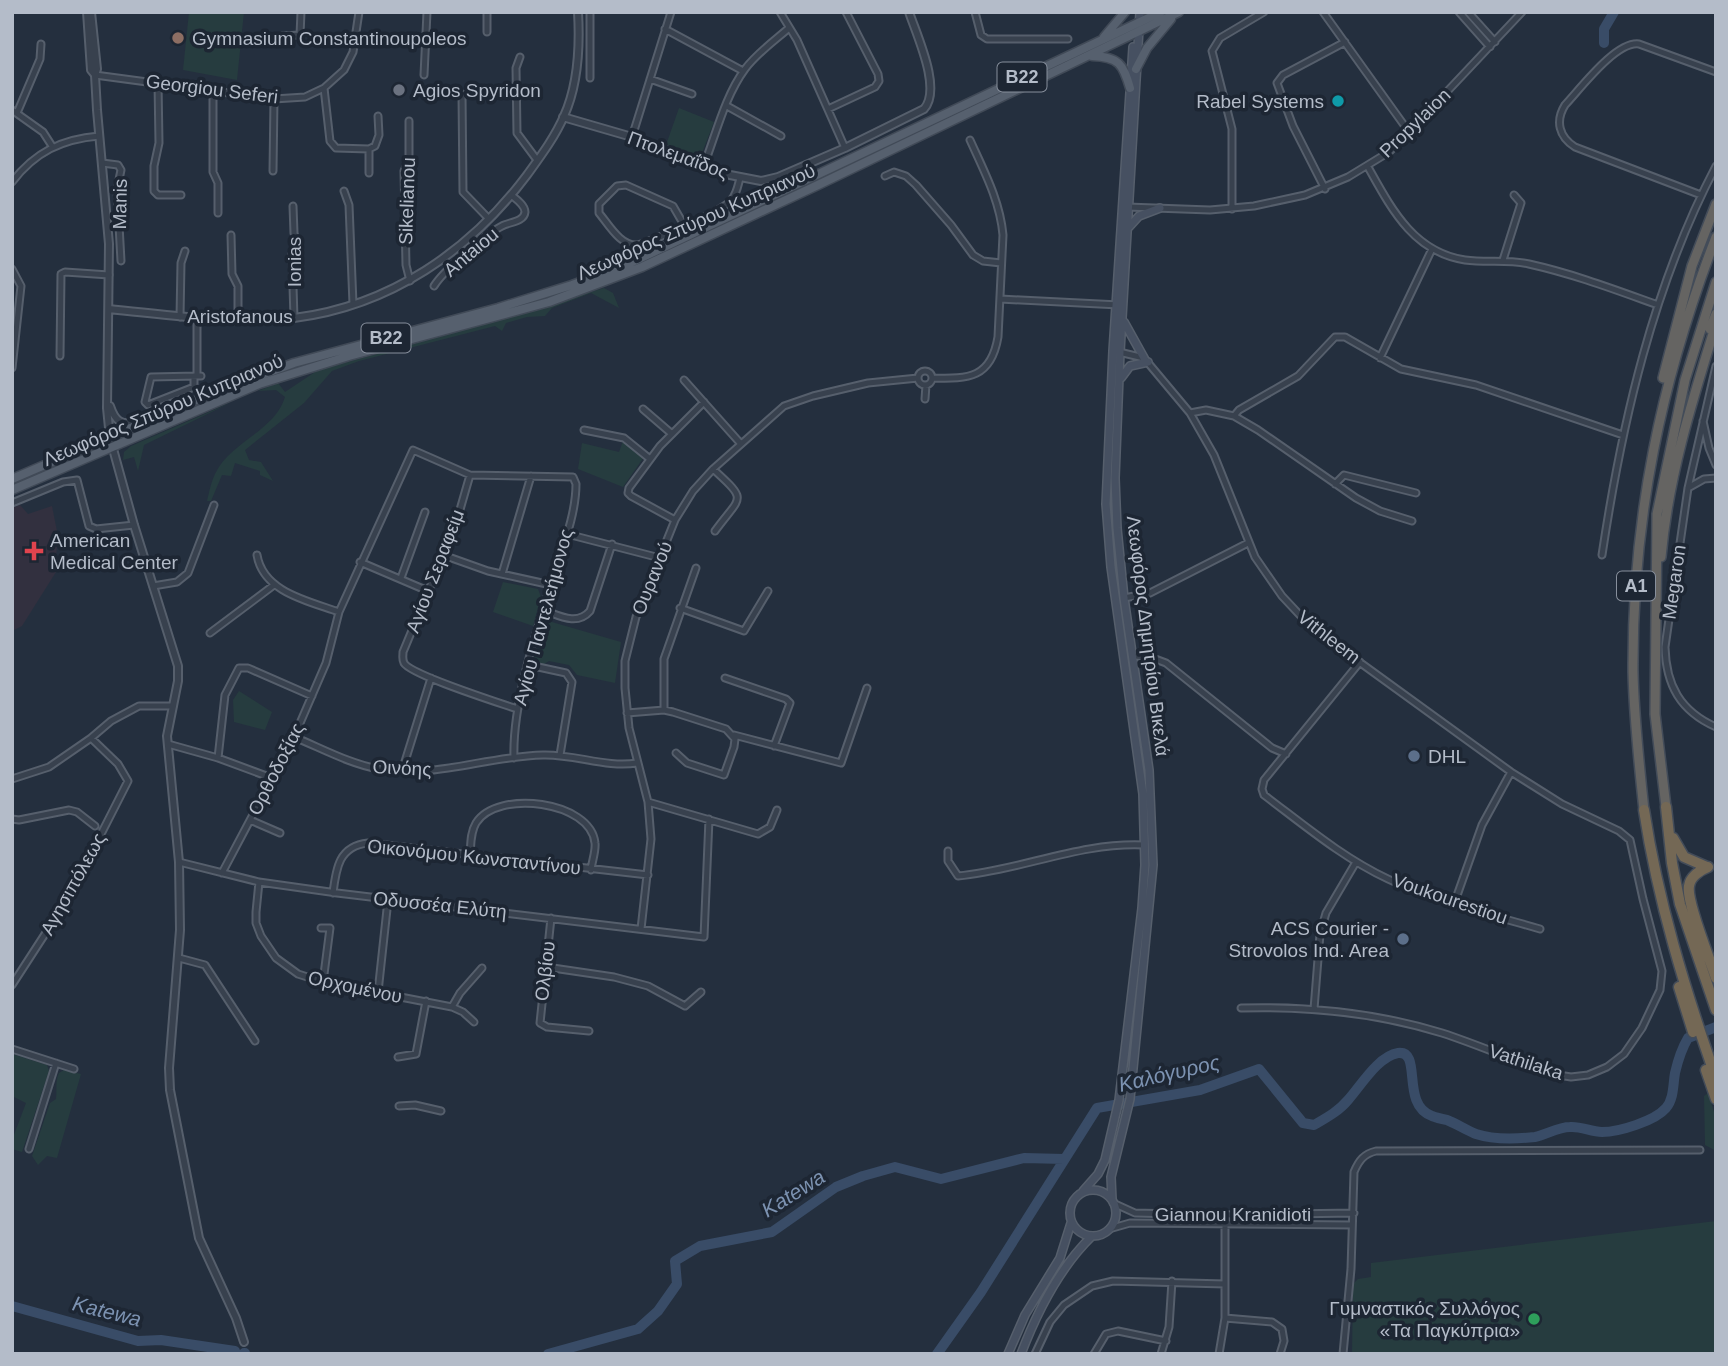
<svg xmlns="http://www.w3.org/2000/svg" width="1728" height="1366" viewBox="0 0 1728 1366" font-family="Helvetica,sans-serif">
<rect width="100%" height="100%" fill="#242f3e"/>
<path fill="#32303f" d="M20 505 28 514 52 506 57 531 56 572 22 626 12 631V508Z"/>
<path fill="#263c3f" d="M189 12H244L237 80 183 70Z
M679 108 714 122 702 153 698 156 666 145Z
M604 288 613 293 619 308 591 293 552 308 545 316 527 317 506 323 502 331 495 326 359 361 332 371 304 403 245 450 249 460 261 462 273 481 260 475V471L235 463 231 476 222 475 211 501H207C209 493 211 482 215 474 230 442 275 431 285 397L276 390 258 391 278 383 285 392 318 370 482 325Z
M232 402 144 445 138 471 134 457 123 460 124 452 131 446Z
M623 441 644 457 623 487 578 469 582 443 619 452Z
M503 582 538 589 541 597 533 626 493 612Z
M545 620 621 642 615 683 577 675 569 665 549 661 541 666 532 659Z
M239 691 272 712 265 730 234 722 233 700Z
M12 1054 47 1065 49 1071 22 1152 12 1149V1140L26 1103 12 1096Z
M64 1070 81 1074 57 1158 47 1156 38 1165 32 1156 50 1103 56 1099C57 1089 55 1082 59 1073Z
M1708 1093 1716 1118V1151L1705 1145 1704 1096Z
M1716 1221V1354H1352L1353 1284 1358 1279 1371 1277V1263Z"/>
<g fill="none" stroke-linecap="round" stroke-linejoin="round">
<path stroke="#394c67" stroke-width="10" d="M1604 43V29L1614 12
M12 1306 138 1341 161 1340 235 1351
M244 1353H245
M548 1354 638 1329 658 1311 677 1284 675 1261 700 1246 772 1232 836 1187 863 1176 895 1167 941 1179 1024 1158 1064 1159
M937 1354 981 1292 1097 1108 1200 1090 1259 1069 1303 1123 1314 1125C1326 1118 1339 1111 1348 1100 1360 1087 1378 1056 1398 1053 1423 1050 1400 1105 1432 1116 1437 1118 1442 1119 1447 1120 1457 1124 1466 1130 1476 1134 1494 1140 1516 1139 1535 1137 1546 1135 1558 1127 1570 1127 1581 1126 1591 1132 1602 1132 1619 1132 1655 1121 1666 1108 1674 1099 1673 1084 1675 1073 1678 1060 1682 1048 1688 1038L1716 1027"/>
<g stroke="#565f6c" stroke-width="9">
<path id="minor" d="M487 12V32
M780 12 797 40 845 148
M975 12 981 35 987 39H1068
M1323 12 1409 132
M1459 12 1490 47
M1468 12 1495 42
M665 29 743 71
M282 36 300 35 301 12
M520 57 516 68 517 133 537 160
M95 75 274 99 305 97 324 88 344 70 353 52 359 12
M424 75 427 12
M590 78V12
M650 79 692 94
M158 83 159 143 154 166V191L158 195H181
M324 88 330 141 336 148 369 149 375 146 379 135 378 116
M431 91H457L462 94 463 192 489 219
M213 92V172L218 183V213
M727 106 781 136
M828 109 875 87 879 81 878 74 846 12
M12 110 43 132 52 146
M17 113 40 59 41 44
M409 121V159L404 171 406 265 410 281
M632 137 671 12
M102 163 118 165 121 170 117 189 121 261
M704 165C716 134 725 96 745 69 757 53 774 41 789 28
M1368 167C1391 208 1413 252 1465 260 1487 263 1508 259 1529 264 1574 274 1616 290 1658 305
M273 171 274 99
M369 173V149
M885 176 894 172 906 176 916 185 951 225 973 255 983 261 1001 263
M12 182C35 152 62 139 99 136
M1325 189 1293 126 1277 83 1283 75 1345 42
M344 191 349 205 353 304
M1701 195 1575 147C1559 137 1555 121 1565 105 1581 88 1616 41 1639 44L1716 72
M293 206 294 233 296 241 292 254 294 318
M1127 207 1210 210 1254 206 1305 195 1348 177 1389 152 1409 132 1522 12
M1232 209V129L1212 51 1220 38 1264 12
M684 225 673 206 626 185 617 186 599 204V213C609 225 621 247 638 245 656 239 723 212 732 199 737 193 738 185 740 178
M231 235 232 274 238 286V319
M1503 260 1521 203 1514 195
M12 269 21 286 12 368
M434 286C444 270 485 235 502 226 509 222 524 222 525 212 525 205 516 199 511 195
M1000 299 1119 305
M180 317 181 263 185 251
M197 318V376
M1119 352 1144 358 1190 413 1214 455 1255 557 1282 596 1311 627 1511 772 1562 804 1619 831 1630 840 1643 899 1662 971 1660 990 1642 1028 1624 1054 1607 1067 1588 1075 1571 1077 1552 1074C1515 1061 1479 1045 1442 1033 1377 1013 1309 1006 1241 1008
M60 356 61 274 65 272 109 275
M1380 358 1432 249
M1716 366 1688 488 1665 647C1666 685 1680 711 1716 727
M918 378a7 7 0 1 1 14 0a7 7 0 1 1-14 0Z
M194 376V387L148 405 145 402 151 377 197 376H201
M933 378C969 379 991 378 998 337L1003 235C1000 201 984 171 970 140
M684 380 741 444
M925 399 926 385
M643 409 672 434
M1190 413 1206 410 1234 416 1258 430 1356 498 1380 511 1412 521
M1234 416 1239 410 1298 376 1335 337H1345L1401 369 1476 385 1623 435
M1703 421 1709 448 1716 465
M584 430 624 438 650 459
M713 469C749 502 741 495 715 531
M470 475 455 527 403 652C403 657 402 659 404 663 411 675 500 703 517 709
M1335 484 1344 475 1416 493
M1688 488 1704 479 1716 478
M12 503 63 482 77 480 89 526 96 529 134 525
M675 520 631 496 628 493 629 488 660 446 704 402
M567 534 660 558
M257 555C263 592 308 601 339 612
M443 555 488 571 551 585
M1602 555C1622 422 1653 286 1716 166
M360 562 428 591
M502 574 531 476
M401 578 425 512
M153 586 177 582 188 573 214 505
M1124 598 1150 593 1248 543
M680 608 744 631 768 591
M543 610C560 616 577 626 590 611L612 544
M210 633 274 585
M1133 656 1150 657 1166 663 1272 748 1286 754
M1360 662 1264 780 1262 789 1264 795C1304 825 1343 858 1388 879 1436 902 1489 914 1540 929
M529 665 566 673 572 682 560 755
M725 678 786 699 790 703 774 746
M664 710V659L696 568
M627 713 664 710 673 712 726 729 735 739 734 747 724 775 687 763 676 753
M734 735 841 763 867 688
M294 737C321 748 350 764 379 769 434 779 487 756 543 755 575 754 606 768 637 763
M168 744 218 758 272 778
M218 758 225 695 239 668H248L312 696
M402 771 431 678
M12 779 49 767 91 738 111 721 139 706H173
M648 802 758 834 770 827 777 810
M12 819 19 820 69 810 77 812 95 826
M250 820 280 833
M948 851V861L958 876C1022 870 1080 842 1144 845
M470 855C471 845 470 833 476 823 497 789 591 801 595 843 596 851 592 861 591 870
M179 862 259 882 337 893 704 937 709 819
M222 873 294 737 326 663 339 612 413 450 470 475 573 477 576 484C576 512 565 541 556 568 539 624 512 700 514 758
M259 882 256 912V923L261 936 276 958 298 974 323 982 452 1007 463 1012 474 1022
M333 893C336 868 339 846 368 843L648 875
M1454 904 1482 825 1511 772
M551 918 540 1023 547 1027 589 1031
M321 928H330L323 982
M641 929 651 839 648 802 629 728 625 688V661L636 617 675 520 693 491 713 469 784 406 813 396 868 383 918 378
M179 958 205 965 255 1041
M546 967 614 977 648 986 685 1006 701 992
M12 985 69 897 128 781 118 764 91 738
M378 992 388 900
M452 1007 460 993 482 968
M1314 1009 1320 934 1326 913 1356 862
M12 1049 74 1069
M398 1057 416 1054 426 1001
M399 1106 415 1105 441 1111
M29 1149 56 1063
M1113 1203 1135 1213 1218 1215 1354 1213
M1109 1229 1130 1223 1352 1225
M1225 1318 1272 1322 1282 1329 1284 1341 1280 1354
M1035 1354 1050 1322 1064 1305 1092 1286 1113 1281 1225 1284
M1094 1354 1106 1334 1118 1331 1166 1341
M1161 1354 1169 1327 1172 1281
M1219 1354 1225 1318V1224
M1343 1354 1351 1269 1354 1172C1359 1160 1364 1154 1376 1151L1700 1150"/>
</g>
<g stroke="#565f6c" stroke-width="10">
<path id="tertiary" d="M87 12 91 70 95 75
M91 12 97 69 95 75 97 110 109 244 107 408 110 438 134 525 178 666V681L167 736 179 862 180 930 169 1068 170 1090 199 1238 236 1318 244 1342
M563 117 632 137 730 175 761 181 778 177 845 148 924 109C942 89 917 36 909 12
M109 309C170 315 233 325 294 318 390 306 470 251 527 175 540 157 555 137 564 116 578 85 580 46 578 12
M110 406C115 421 121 426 137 422"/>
</g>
<g stroke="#565f6c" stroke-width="10">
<path id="secondary" d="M1129 227 1139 216 1160 208
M1124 322 1144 358
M1121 378 1130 366 1148 362
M1070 1213a23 23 0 1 1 46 0a23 23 0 1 1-46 0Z
M1083 1191 1098 1174 1105 1160 1119 1100 1142 908 1145 865 1143 794 1111 567 1106 504 1113 351 1133 47
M1112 1199 1111 1177 1130 1099 1153 865 1149 770 1124 598 1117 528 1115 478 1120 352 1140 12
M1008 1354 1025 1315 1060 1258 1071 1223
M1021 1354C1037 1312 1059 1268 1092 1236"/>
</g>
<g stroke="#414a57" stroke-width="11">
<path id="primary" d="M1104 37 1125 12
M1092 56C1119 57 1123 64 1130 88
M1136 69 1147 48 1171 19
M12 479 205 396 294 363 498 308 572 285 624 266 1161 12
M12 490 259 384 349 356 549 302 642 267 818 185 1179 12"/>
</g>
<g stroke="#434c59" stroke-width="12">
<path id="trunk" d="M1710 329 1716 314
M1663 378 1692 266 1716 204
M1661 557C1668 477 1692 401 1716 324
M1666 807 1655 714 1657 514 1685 380 1716 282
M1644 810C1639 764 1634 718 1633 672 1632 518 1661 380 1716 237"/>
</g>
<g stroke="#434c59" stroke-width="13">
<path id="motorway" d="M1666 807 1672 863 1680 904 1716 1010
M1644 810C1658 902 1685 990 1716 1078
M1673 838 1684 857 1707 867
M1708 867C1700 870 1690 877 1689 886 1686 902 1710 959 1716 978
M1679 987 1693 1032
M1706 1070 1716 1099"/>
</g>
<use href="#minor" stroke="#38414e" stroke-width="5"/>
<use href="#tertiary" stroke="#38414e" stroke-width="6"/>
<use href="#secondary" stroke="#465061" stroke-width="7"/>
<use href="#primary" stroke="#56606e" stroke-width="8"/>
<use href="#trunk" stroke="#656462" stroke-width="9"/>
<use href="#motorway" stroke="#746855" stroke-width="10"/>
</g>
<circle fill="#8d6e63" stroke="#1d2633" stroke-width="2.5" cx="178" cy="38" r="7"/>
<circle fill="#6b7280" stroke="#1d2633" stroke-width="2.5" cx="399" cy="90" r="7"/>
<circle fill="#0f9aa8" stroke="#1d2633" stroke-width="2.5" cx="1338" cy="101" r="7"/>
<path fill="#e0444e" stroke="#1d2633" stroke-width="2.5" d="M30.5 540.5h7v7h7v7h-7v7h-7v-7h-7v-7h7z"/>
<g fill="#5c6f8a" stroke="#1d2633" stroke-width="2.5">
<circle cx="1414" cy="756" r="7"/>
<circle cx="1403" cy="939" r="7"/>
</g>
<circle fill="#2e9e5b" stroke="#1d2633" stroke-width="2.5" cx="1534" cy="1319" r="7"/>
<g text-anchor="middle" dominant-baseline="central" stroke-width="7" stroke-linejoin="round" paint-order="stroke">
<g fill="#1d2633" stroke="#878f9c" stroke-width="2">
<rect x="997.5" y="62.5" width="49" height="29" rx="5"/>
<rect x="361.5" y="323.5" width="49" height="29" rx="5"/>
<rect x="1617" y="571.5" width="38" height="29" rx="5"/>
</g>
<g font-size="18" font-weight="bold" fill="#b4bcc9">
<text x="1022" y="77">B22</text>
<text x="386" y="338">B22</text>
<text x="1636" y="586">A1</text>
</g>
<g font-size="19" fill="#b4bcc9" stroke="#1d2633" text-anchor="start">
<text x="192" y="38">Gymnasium Constantinoupoleos</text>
<text x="413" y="90">Agios Spyridon</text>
<text x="1324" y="101" text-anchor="end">Rabel Systems</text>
<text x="50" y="540">American<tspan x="50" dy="22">Medical Center</tspan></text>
<text x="1428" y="756">DHL</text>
<text x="1389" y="928" text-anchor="end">ACS Courier -<tspan x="1389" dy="22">Strovolos Ind. Area</tspan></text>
<text x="1520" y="1308" text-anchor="end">Γυμναστικός Συλλόγος<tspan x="1520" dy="22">«Τα Παγκύπρια»</tspan></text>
</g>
<g font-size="19" fill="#b4bcc9" stroke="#1d2633">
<text transform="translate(212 89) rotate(7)">Georgiou Seferi</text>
<text transform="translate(1415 123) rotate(-44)">Propylaion</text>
<text transform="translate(678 155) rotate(20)">Πτολεμαΐδος</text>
<text transform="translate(407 201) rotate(-88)">Sikelianou</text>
<text transform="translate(120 204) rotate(-89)">Manis</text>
<text transform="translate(696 222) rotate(-24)">Λεωφόρος Σπύρου Κυπριανού</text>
<text transform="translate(471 252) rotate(-40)">Antaiou</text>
<text transform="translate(294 262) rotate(-90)">Ionias</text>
<text x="240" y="316">Aristofanous</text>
<text transform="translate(163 410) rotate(-23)">Λεωφόρος Σπύρου Κυπριανού</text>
<text transform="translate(435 571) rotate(-69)">Αγίου Σεραφείμ</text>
<text transform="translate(652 578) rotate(-68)">Ουρανού</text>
<text transform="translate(1674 582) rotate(-82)">Megaron</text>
<text transform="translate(543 617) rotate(-75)">Αγίου Παντελεήμονος</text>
<text transform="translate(1148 636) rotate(83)">Λεωφόρος Δημητρίου Βικελά</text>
<text transform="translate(1329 637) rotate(38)">Vithleem</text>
<text transform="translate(402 768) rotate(3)">Οινόης</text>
<text transform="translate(276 769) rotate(-63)">Ορθοδοξίας</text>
<text transform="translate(474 857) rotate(6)">Οικονόμου Κωνσταντίνου</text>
<text transform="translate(73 884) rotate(-61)">Αγησιπόλεως</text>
<text transform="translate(1450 899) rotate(19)">Voukourestiou</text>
<text transform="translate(440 905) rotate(6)">Οδυσσέα Ελύτη</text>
<text transform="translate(545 971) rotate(-83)">Ολβίου</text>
<text transform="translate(355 987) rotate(12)">Ορχομένου</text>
<text transform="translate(1526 1062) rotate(18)">Vathilaka</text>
<text x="1233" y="1214">Giannou Kranidioti</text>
</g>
<g font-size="21" font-style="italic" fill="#7c92b1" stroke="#1d2633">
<text transform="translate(1169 1073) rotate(-13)">Καλόγυρος</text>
<text transform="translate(793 1193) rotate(-32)">Katewa</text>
<text transform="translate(107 1311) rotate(14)">Katewa</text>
</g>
</g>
<rect width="1728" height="1366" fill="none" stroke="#b4bcc9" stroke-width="28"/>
</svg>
